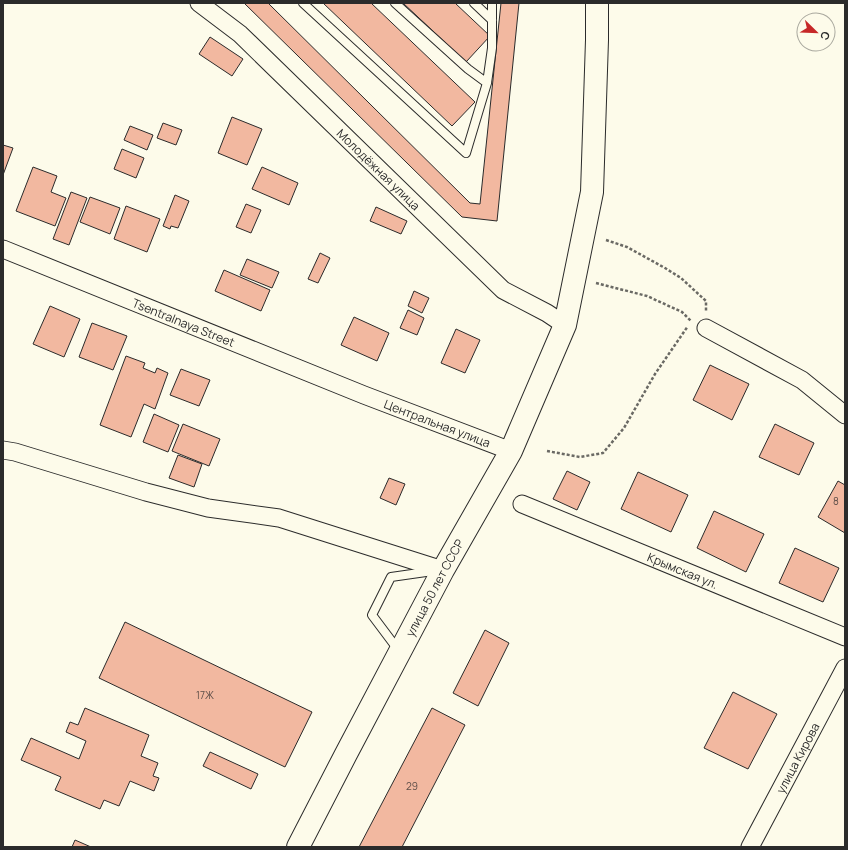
<svg xmlns="http://www.w3.org/2000/svg" width="848" height="850" viewBox="0 0 848 850" font-family="Manrope,sans-serif">
<rect width="100%" height="100%" fill="#fdfbea"/>
<path fill="#f2b8a0" stroke="#2b2b2b" d="M244 3H268L470 203 480 204 501 3H519L497 221 462 217Z
M323 3H371L475 102 452 126Z
M403 3H455L490 36 466 62Z
M210 37 243 59 232 76 199 54Z
M232 117 262 129 247 165 218 153Z
M163 123 182 130 176 145 157 138Z
M130 126 153 135 147 150 124 140Z
M3 145 13 148 3 175Z
M122 149 144 158 136 178 114 169Z
M33 167 57 176 51 192 66 198 55 226 16 211Z
M262 167 298 183 289 205 252 189Z
M71 192 87 198 69 245 53 239Z
M175 195 189 201 178 228 171 226 170 229 163 226Z
M90 197 120 208 110 234 80 222Z
M246 204 261 210 251 233 236 227Z
M126 206 160 219 147 252 114 239Z
M376 207 407 221 401 234 370 221Z
M320 253 330 258 318 283 308 279Z
M247 259 279 272 272 288 240 275Z
M224 270 270 290 261 311 215 291Z
M414 291 429 298 422 313 408 306Z
M50 306 80 319 64 357 33 344Z
M408 310 424 318 417 335 400 328Z
M354 317 389 333 377 361 341 345Z
M92 323 127 336 113 370 79 357Z
M456 329 480 340 465 373 441 363Z
M126 356 145 363 143 368 155 373 157 368 168 373 155 409 144 404 131 437 100 425Z
M710 365 749 384 732 420 693 400Z
M181 369 210 380 199 406 170 395Z
M154 414 179 425 168 452 143 442Z
M183 424 220 439 209 466 172 451Z
M775 424 814 443 799 475 759 457Z
M178 455 202 464 194 487 169 478Z
M567 471 590 482 577 510 553 499Z
M638 472 688 495 671 532 621 509Z
M389 478 405 484 396 505 380 498Z
M838 481 845 485V533L818 517Z
M714 511 764 534 746 572 697 548Z
M795 548 839 568 823 602 779 583Z
M125 622 312 712 285 767 99 678Z
M485 630 509 643 478 706 453 693Z
M733 692 777 714 748 769 704 748Z
M85 708 149 735 141 756 158 763 153 776 159 778 154 791 130 781 119 806 104 800 100 809 55 790 61 777 21 760 31 738 79 759 86 741 66 732 70 722 78 725Z
M432 708 465 725 402 847H359Z
M210 752 258 774 251 789 203 766Z
M75 840 91 847H72Z"/>
<g fill="none" stroke-linecap="round" stroke-linejoin="round">
<g stroke="#2b2b2b" stroke-width="10">
<path id="lane" d="M303 3 466 153 487 83 492 48V3
M395 3 468 69 487 83
M474 3 492 20
M399 651 372 615 391 577 433 571"/>
</g>
<g stroke="#2b2b2b" stroke-width="19">
<g id="street">
<path id="s1" d="M199 3 240 34 503 290 547 313 565 325"/>
<path id="s2" d="M3 249 364 395 511 451"/>
<path d="M706 328 802 380 845 415"/>
<path d="M3 450 15 452 146 492 208 508 279 518 443 570"/>
<path id="s3" d="M522 504 845 637"/>
<path id="s4" d="M750 847 845 668"/>
</g>
</g>
<g stroke="#2b2b2b" stroke-width="24">
<g id="secondary">
<path id="s5" d="M298 847 346 754 443 570 511 451 565 325 592 192 597 40V3"/>
</g>
</g>
<path stroke="#6a6964" stroke-width="2.5" stroke-dasharray="3 2" stroke-linecap="butt" d="M606 240 627 247 665 268 681 278 706 301V311
M596 283 647 296 682 312 691 321
M547 451 580 457 603 453 624 428 655 374 688 326"/>
<use href="#lane" stroke="#fdfbea" stroke-width="8"/>
<use href="#street" stroke="#fdfbea" stroke-width="17"/>
<use href="#secondary" stroke="#fdfbea" stroke-width="22"/>
</g>
<g text-anchor="middle" dominant-baseline="central" stroke-width="3" stroke-linejoin="round" paint-order="stroke">
<g font-size="10" fill="#5d4e48">
<text x="836" y="501">8</text>
<text x="205" y="695">17Ж</text>
<text x="412" y="786">29</text>
</g>
<g font-size="12" fill="#2b2b2b" stroke="#fdfbea">
<text stroke="none"><textPath href="#s1" startOffset="245">Молодёжная улица</textPath></text>
<text stroke="none"><textPath href="#s2" startOffset="195">Tsentralnaya Street</textPath></text>
<text stroke="none"><textPath href="#s2" startOffset="468">Центральная улица</textPath></text>
<text stroke="none"><textPath href="#s3" startOffset="174">Крымская ул.</textPath></text>
<text stroke="none"><textPath href="#s5" startOffset="293">улица 50 лет СССР</textPath></text>
<text stroke="none"><textPath href="#s4" startOffset="101">улица Кирова</textPath></text>
</g>
</g>
<rect width="848" height="850" fill="none" stroke="#2b2b2b" stroke-width="8"/>
<g transform="translate(816 32) rotate(113)"><circle r="19" fill="#fdfbea" stroke="#a9a89e"/>
<path d="M0-3L7 15L0 10L-7 15Z" fill="#c62828"/>
<text y="-6" font-size="11" font-weight="bold" text-anchor="middle" fill="#2b2b2b">С</text>
</g>
</svg>
